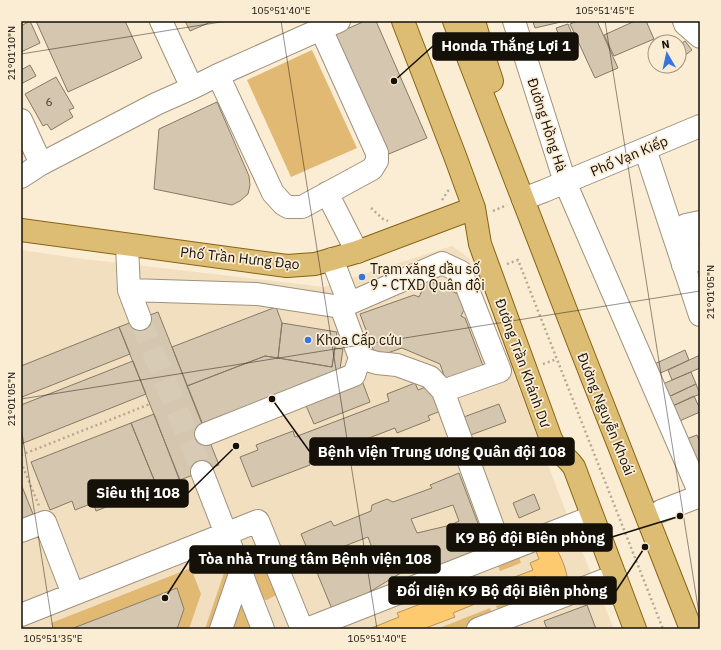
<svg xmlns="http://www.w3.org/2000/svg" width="721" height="650" viewBox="0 0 721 650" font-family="'IBM Plex Sans',sans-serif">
<rect width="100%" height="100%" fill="#fbecd4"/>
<path fill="#f1dfc0" d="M452 246 469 258 566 512 614 629H21V250L76 258 324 287Z"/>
<path fill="#e2b973" d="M312 50 357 148 291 177 247 80Z
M254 548H259L276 595 267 600 261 599 245 554 249 550Z
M519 557 521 563 500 571 498 566Z
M227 564 229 576 212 629H205Z
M191 568 201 594 189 629H177L184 609 176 588 71 629H53L51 623Z
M529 587 531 593 543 588 546 594 499 613 496 606 510 601 508 595Z
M239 606H243L253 629H236L229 627Z
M490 608 493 616 460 629H437Z"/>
<path fill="#fdca70" stroke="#b79251" d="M533 544C539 544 548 542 552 544 558 547 568 573 567 579 566 586 558 588 553 592L547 579 538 582 535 576 507 587 504 581 533 570 530 563 539 559Z
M482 585C488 588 489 590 490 596L487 599 453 613 455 617 423 629H369L399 617 397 613 446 594 448 598Z"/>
<path fill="#d4c6af" stroke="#877a65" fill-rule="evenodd" d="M30 21 40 43 21 52V26Z
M36 21H125L142 58 68 92Z
M185 21H213L190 31Z
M365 21H376L427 138 384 156 331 36Z
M536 21H565L535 28 533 22Z
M578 21H597L618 68 595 78 570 24Z
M635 21H646L654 39 614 56 604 35Z
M568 24 574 39 562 43 556 28Z
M685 41 692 50 679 60V45Z
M30 65 36 76 21 84V70Z
M56 77 74 108 69 110 73 117 51 130 47 124 43 126 25 94Z
M217 102 249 176 250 185 248 194 240 201 232 205 154 189 159 129Z
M427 280 469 299 461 316 465 318 485 371 447 384 440 364 402 348 376 357 360 314 414 295 419 297Z
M276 307 282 323 278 358 265 356 187 386 172 347Z
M158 312 219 465 180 480 119 327Z
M282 323 337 332 332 367 278 358Z
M119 327 130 354 22 397 21 393V366Z
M335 348 343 349 340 369 202 424 187 386 265 356 278 358 332 367Z
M685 350 689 360 654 376 650 366Z
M700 355V368L672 380 668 370Z
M133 361 146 394 21 444V405Z
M691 372 696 384 664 399 658 386Z
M361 378 370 402 314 424 304 401Z
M415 383 418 390 433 384 443 410 428 416 430 420 397 433 395 428 309 461 310 465 252 487 240 457 258 450 256 445 293 431 295 437 389 401 387 394Z
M696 384 700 394 668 408 664 399Z
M694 396 700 409V412L675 423 668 408Z
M499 404 506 422 468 436 461 418Z
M154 414 179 479 157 487 131 423Z
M131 423 157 487 96 511 93 503 75 510 72 501 50 510 31 462Z
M697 435 700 442V464L692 467 681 441Z
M459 473 488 550 448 564 404 571 356 600 332 609 301 534 331 521 334 526 371 511 372 505 387 499 393 502 432 488 430 485ZM453 505 459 521 451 525 417 533 411 519ZM368 537 372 548 368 555 353 563 335 570 329 552Z
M21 484 33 514 21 519Z
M534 494 540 509 519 518 513 503Z
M177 588 184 609 177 629H71Z
M587 605 596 629H547L544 621Z"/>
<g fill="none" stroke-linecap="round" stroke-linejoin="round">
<path stroke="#d8cbb5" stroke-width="22" stroke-dasharray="22 11" stroke-linecap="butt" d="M140 319 202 472"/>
<g stroke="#9f917b" stroke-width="24">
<path id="minor" d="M161 21 192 88
M514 21 565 182 700 494
M684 21 685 24 700 37
M218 75 273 193 283 204 288 207H302L372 169 377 161V153L321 29
M21 120 41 164
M645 149 700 315
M21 177 41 164 156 104 192 88 218 75 339 21
M327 193 357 252
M523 199 544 191 700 126
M676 242 689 238 686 225 700 222
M127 245 129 290 140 319
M332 259 349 303
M683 265 697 260 696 256 700 255
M129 290 257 294 341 307 442 263 461 272 500 371 443 391 502 552
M341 307 360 358 377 363 397 365 430 377 443 391
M206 434 354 375 360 358
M202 472 263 629
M661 511 700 496
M21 531 45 522 73 594
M21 615 258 521 302 629
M221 629 241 571
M307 629 592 517
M478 629 615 576"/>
</g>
<g stroke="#886312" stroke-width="24">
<path id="major" d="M403 21 455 156 474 208 480 244 551 439 556 448 570 462 574 467 635 629
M454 21 577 339 691 629
M474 21 487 66 492 81
M21 230 287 266 315 264 357 252 474 208"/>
</g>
<path stroke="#b5a996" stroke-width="2.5" stroke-dasharray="2 3" stroke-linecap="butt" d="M442 200 448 191V189
M371 208 383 219 388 221
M493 211 507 205
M507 264 518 260 663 629
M543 364 557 359
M21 455 150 404
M21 462 39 506"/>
<use href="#minor" stroke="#fff" stroke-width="22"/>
<use href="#major" stroke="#ddbc74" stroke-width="22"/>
</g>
<path fill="none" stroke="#151008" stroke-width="1" stroke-opacity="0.45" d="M281 21 377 629M605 21 700 620M21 54 227 21M21 399 700 291M21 427 53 629"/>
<g fill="#3575e3" stroke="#fbecd4" stroke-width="1.5">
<circle cx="362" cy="277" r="4"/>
<circle cx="308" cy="340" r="4"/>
</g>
<g text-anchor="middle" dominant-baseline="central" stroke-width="3.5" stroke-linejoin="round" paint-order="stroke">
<g font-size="12" fill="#453e32">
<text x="49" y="101">6</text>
</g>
<g font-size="14" fill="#151008" stroke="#fbecd4">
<text transform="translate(547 125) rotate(72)">Đường Hồng Hà</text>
<text transform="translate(629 156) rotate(-23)">Phố Vạn Kiếp</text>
<text transform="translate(240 258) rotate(6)">Phố Trần Hưng Đạo</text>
<text transform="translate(523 363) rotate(70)">Đường Trần Khánh Dư</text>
<text transform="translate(606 414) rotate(68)">Đường Nguyễn Khoái</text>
</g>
<g font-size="14" fill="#151008" stroke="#fbecd4" text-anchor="start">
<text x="370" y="269">Trạm xăng dầu số<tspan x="370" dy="16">9 - CTXD Quân đội</tspan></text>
<text x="316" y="340">Khoa Cấp cứu</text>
</g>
</g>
<path fill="none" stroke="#151008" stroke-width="1.5" d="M394 81L433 46M272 399L310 452M236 446L188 493M680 516L612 537M165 598L190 559M645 547L616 591"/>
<g fill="#151008" stroke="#fbecd4" stroke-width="1.5">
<circle cx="394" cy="81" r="4"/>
<circle cx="272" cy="399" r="4"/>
<circle cx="236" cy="446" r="4"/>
<circle cx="680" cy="516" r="4"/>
<circle cx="165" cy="598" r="4"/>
<circle cx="645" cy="547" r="4"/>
</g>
<g fill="#151008" stroke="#151008" stroke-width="1.5">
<rect x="433" y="33" width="145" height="27" rx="4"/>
<rect x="310" y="438" width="264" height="27" rx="4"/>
<rect x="88" y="480" width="100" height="27" rx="4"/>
<rect x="447" y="524" width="165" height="27" rx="4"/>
<rect x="190" y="546" width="250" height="27" rx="4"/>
<rect x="389" y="577" width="227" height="27" rx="4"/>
</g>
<g font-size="15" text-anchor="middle" font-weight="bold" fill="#fff">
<text x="506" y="51">Honda Thắng Lợi 1</text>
<text x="442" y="457">Bệnh viện Trung ương Quân đội 108</text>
<text x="138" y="498">Siêu thị 108</text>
<text x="530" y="543">K9 Bộ đội Biên phòng</text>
<text x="315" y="564">Tòa nhà Trung tâm Bệnh viện 108</text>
<text x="502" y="596">Đối diện K9 Bộ đội Biên phòng</text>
</g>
<rect width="721" height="650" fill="none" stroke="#fbecd4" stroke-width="44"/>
<g transform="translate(667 54) rotate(351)"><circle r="19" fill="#fbecd4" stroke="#9f9482"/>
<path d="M0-3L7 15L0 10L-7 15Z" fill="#3575e3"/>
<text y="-6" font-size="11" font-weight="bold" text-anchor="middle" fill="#151008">N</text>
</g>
<rect x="22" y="22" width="677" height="606" fill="none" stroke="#151008" stroke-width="1.5"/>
<g font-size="10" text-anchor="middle" fill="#151008">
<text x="281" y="14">105°51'40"E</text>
<text x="605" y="14">105°51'45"E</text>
<text transform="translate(11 53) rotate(-90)" y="4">21°01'10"N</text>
<text transform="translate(710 292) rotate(-90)" y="4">21°01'05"N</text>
<text transform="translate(11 399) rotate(-90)" y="4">21°01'05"N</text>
<text x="53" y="642">105°51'35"E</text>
<text x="377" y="642">105°51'40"E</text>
</g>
</svg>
